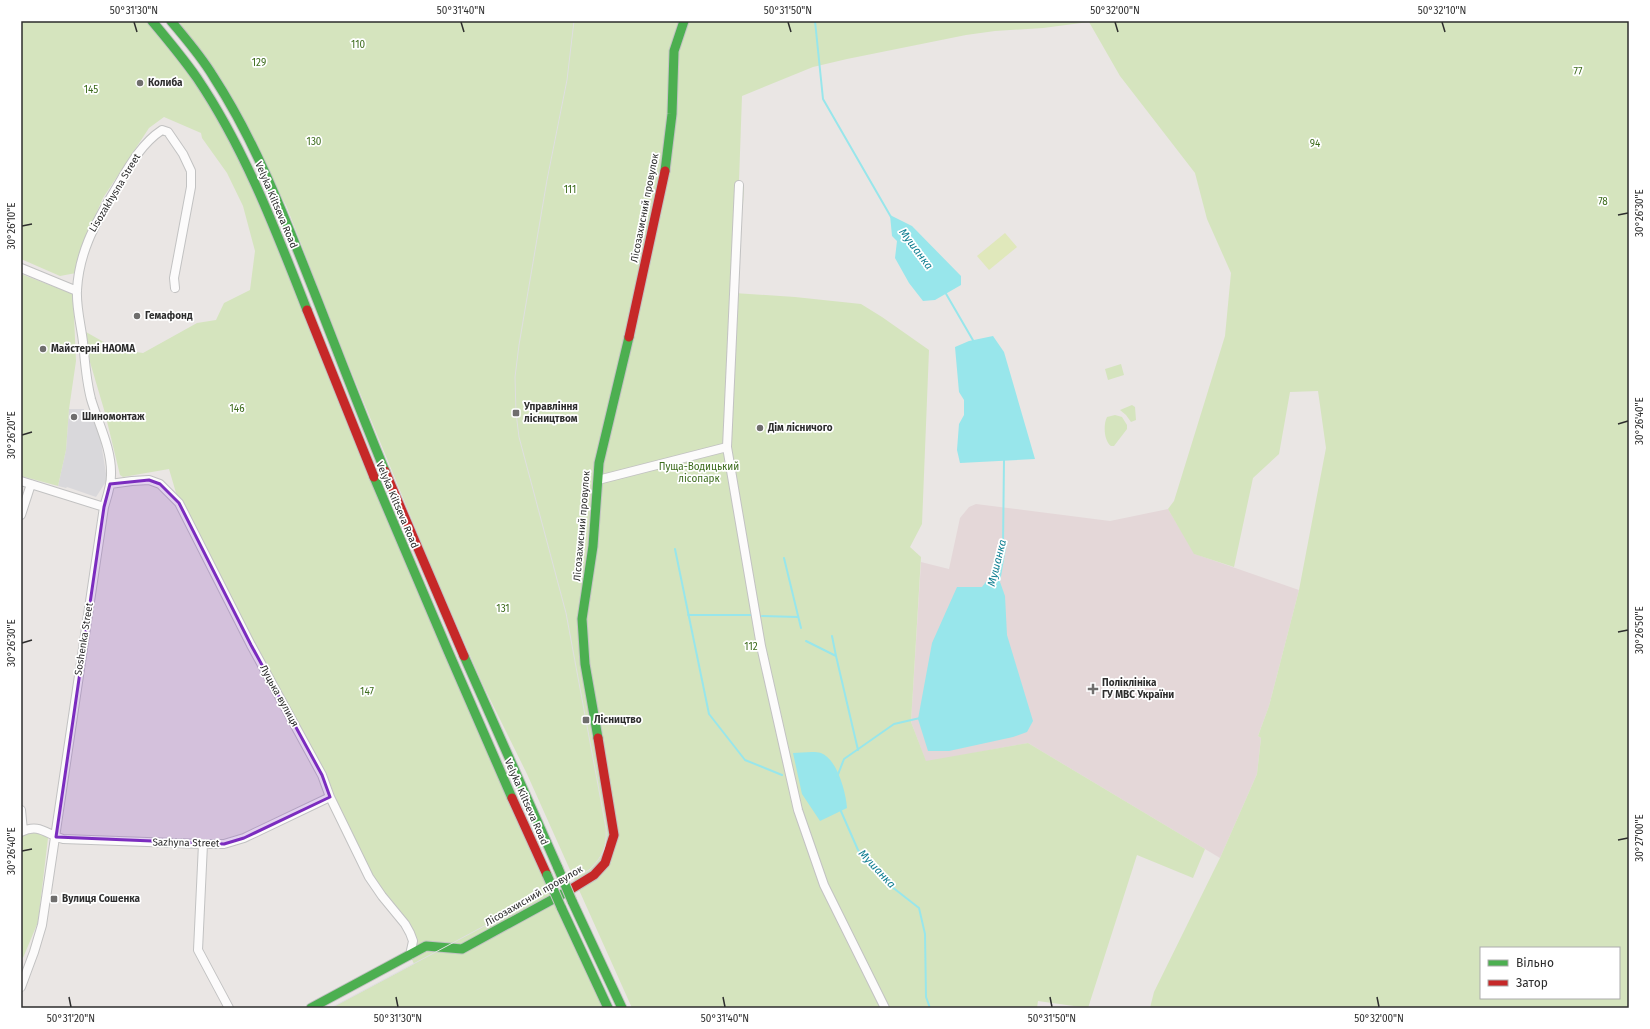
<svg xmlns="http://www.w3.org/2000/svg" width="1650" height="1029" viewBox="0 0 1650 1029" font-family="'Fira Sans',sans-serif">
<rect width="100%" height="100%" fill="#eae6e4"/>
<path fill="#d9d8db" d="M69 409H84V414H90L100 436 107 480 96 497 67 487 66 488 58 486 66 450Z"/>
<path fill="#e4d7d8" d="M976 504 1110 521 1168 509 1195 554 1299 590 1269 706 1258 736 1261 738 1257 774 1220 858 1028 743 926 762 911 722 921 562 949 569 960 518 969 507Z"/>
<path fill="#d5e4be" fill-rule="evenodd" d="M21 21H152L221 116 352 425 608 1008H331L414 964 410 955 413 941 382 896 179 503 169 469 123 477 120 475 105 413 90 362 86 332 116 349 143 353 197 323 216 320 224 303 250 290 255 251 243 206 227 173 202 138 201 133 164 117 149 128 103 198 83 244 76 273 60 276 21 259Z
M179 21H1629V1008H1150L1154 992 1220 858 1257 774 1261 738 1258 736 1269 706 1299 590 1326 448 1318 391 1290 392 1279 454 1253 478 1234 567 1194 554 1168 509 1174 501 1225 336 1231 273 1207 219 1195 173 1120 76 1089 22 1043 28 995 31 966 35 847 59 813 67 742 96 739 181 744 187 743 205 737 210 734 293 795 297 861 304 882 317 929 350 922 524 910 547 921 557 911 722 926 761 1028 743 1205 849 1193 878 1137 855 1088 1008 1038 1001 1037 1008H632L527 774 483 685 431 566 344 354 286 205ZM1481 948H1619V998H1481Z
M21 274 73 294 76 361 69 409 66 450 58 486 21 476Z
M1121 364 1124 375 1108 380 1105 369Z
M1132 405 1135 407 1136 420 1131 422 1126 415 1120 410Z
M1115 415 1122 417 1127 425V429L1114 446H1111C1104 441 1103 425 1107 417Z
M30 830 44 833 48 838 38 922 23 958 21 956V834Z"/>
<path fill="#e0e8bb" d="M1005 233 1017 247 989 270 977 256Z"/>
<path fill="#98e6eb" d="M890 215 912 226 961 276V285L935 300 923 301 909 283 895 258 897 241 892 236Z
M993 336 1004 352 1035 459 960 463 957 450 959 424 964 415V400L959 392 955 347 969 341Z
M1001 543H1007L1000 582 1005 596 1007 635 1033 721 1027 732 1013 737 949 751H928L918 719 932 643 957 587H982C994 572 997 562 1001 543Z
M793 753C801 753 813 751 821 753 837 759 846 792 847 808L820 821 802 794Z"/>
<g fill="none" stroke-linecap="round" stroke-linejoin="round">
<path stroke="#98e6eb" stroke-width="2" d="M815 21 823 99 891 217
M945 292 974 342
M1003 546 1004 460
M675 549 709 714 745 760 782 775
M784 558 801 628
M688 615H751
M762 616 798 617
M832 636 836 656
M806 641 836 656 858 750
M837 777 844 759 894 724 920 718
M840 809 858 850 887 883 919 908 925 934 926 997 930 1008"/>
<g stroke="#c2c2c2" stroke-width="10">
<path id="street" d="M739 185 727 447 761 646 798 810 824 885 885 1008
M21 268 77 291
M598 480 727 447
M21 481 104 507
M110 484 132 481 149 480 160 484 179 503 251 645 322 775 330 797 369 877 382 896 405 924 410 933 413 941 410 955
M21 515 31 484
M21 810 23 831
M21 832C39 823 46 834 63 839L203 844H224L244 838 330 797
M203 844 198 950 229 1008
M21 987 34 952 42 925 104 507C107 497 111 486 111 475 112 449 98 423 91 399 86 380 85 361 83 342 81 325 76 307 77 290 79 253 94 226 112 195 126 172 139 145 162 130L168 132 183 154 191 171V187L174 278 175 288"/>
</g>
<g stroke="#c2c2c2" stroke-width="11">
<path id="fast" d="M152 21C168 40 183 58 197 78 245 149 276 231 307 310
M171 21C186 39 201 56 213 76 256 142 284 216 313 289 337 350 360 411 385 471
M665 171 672 114 674 51 684 21
M374 477 448 651 512 798
M464 656 558 868
M598 738 585 664 582 619 593 546 599 463 629 337
M572 901 622 1008
M561 907 608 1008
M311 1008 426 946 462 949 568 891"/>
</g>
<g stroke="#c2c2c2" stroke-width="11">
<path id="jam" d="M307 310 374 477
M629 337 665 171
M385 471 464 656
M512 798 547 875
M568 891 594 875 605 863 614 835 598 738"/>
</g>
<use href="#street" stroke="#fcfbfb" stroke-width="8"/>
<use href="#fast" stroke="#4caf50" stroke-width="9"/>
<use href="#jam" stroke="#c62828" stroke-width="9"/>
<path stroke="#dfdfe0" stroke-width="1" d="M331 1008 589 870C603 856 607 848 606 828L566 613 519 437 516 413 515 377 519 345 547 180 567 80 574 21"/>
<g stroke="#c6c4c3" stroke-width="11" stroke-linecap="butt">
<path id="fast-bridge" d="M558 868 572 901
M547 875 561 907"/>
</g>
<use href="#fast-bridge" stroke="#4caf50" stroke-width="9"/>
</g>
<path fill="#7b2cbf" fill-opacity="0.2" stroke="#7b2cbf" stroke-width="3" stroke-linejoin="round" d="M149 480 160 484 179 503 251 645 322 775 330 797 244 838 224 844 56 837 104 507 110 484Z"/>
<path fill="none" stroke="#2d2d2d" stroke-width="1.5" d="M134 22 137 32M461 22 464 32M788 22 791 32M1115 22 1118 32M1442 22 1445 32M1618 215 1628 213M22 226 32 224M1618 424 1628 421M22 435 32 432M1618 632 1628 630M22 643 32 640M1618 840 1628 838M22 851 32 849M69 997 71 1007M396 997 398 1007M723 997 725 1007M1050 997 1052 1007M1377 997 1379 1007"/>
<g fill="#6f6e6d" stroke="#fff" stroke-width="1.5">
<circle cx="140" cy="83" r="4"/>
<circle cx="137" cy="316" r="4"/>
<circle cx="43" cy="349" r="4"/>
<rect x="512" y="409" width="8" height="8" rx="2"/>
<circle cx="74" cy="417" r="4"/>
<circle cx="760" cy="428" r="4"/>
<path d="M1091 683h4v4h4v4h-4v4h-4v-4h-4v-4h4z"/>
<rect x="582" y="716" width="8" height="8" rx="2"/>
<rect x="50" y="895" width="8" height="8" rx="2"/>
</g>
<g text-anchor="middle" dominant-baseline="central" stroke-width="3.5" stroke-linejoin="round" paint-order="stroke">
<g font-size="10" fill="#3c6b1c" stroke="#fff">
<text x="358" y="45">110</text>
<text x="259" y="63">129</text>
<text x="1578" y="72">77</text>
<text x="91" y="90">145</text>
<text x="314" y="142">130</text>
<text x="1315" y="144">94</text>
<text x="570" y="190">111</text>
<text x="1603" y="202">78</text>
<text x="237" y="409">146</text>
<text x="699" y="467">Пуща-Водицький<tspan x="699" dy="12">лісопарк</tspan></text>
<text x="503" y="609">131</text>
<text x="751" y="647">112</text>
<text x="367" y="692">147</text>
</g>
<g font-size="10" font-weight="bold" fill="#2d2d2d" stroke="#fff" text-anchor="start">
<text x="148" y="83">Колиба</text>
<text x="145" y="316">Гемафонд</text>
<text x="51" y="349">Майстерні НАОМА</text>
<text x="524" y="407">Управління<tspan x="524" dy="12">лісництвом</tspan></text>
<text x="82" y="417">Шиномонтаж</text>
<text x="768" y="428">Дім лісничого</text>
<text x="1102" y="683">Поліклініка<tspan x="1102" dy="12">ГУ МВС України</tspan></text>
<text x="594" y="720">Лісництво</text>
<text x="62" y="899">Вулиця Сошенка</text>
</g>
<g font-size="10" fill="#2d2d2d" stroke="#fff">
<text transform="translate(115 193) rotate(-59)">Lisozakhysna Street</text>
<text transform="translate(276 205) rotate(67)">Velyka Kiltseva Road</text>
<text transform="translate(645 208) rotate(-79)">Лісозахисний провулок</text>
<text transform="translate(397 505) rotate(67)">Velyka Kiltseva Road</text>
<text transform="translate(582 526) rotate(-85)">Лісозахисний провулок</text>
<text transform="translate(84 639) rotate(-81)">Soshenka Street</text>
<text transform="translate(279 696) rotate(61)">Луцька вулиця</text>
<text transform="translate(526 802) rotate(66)">Velyka Kiltseva Road</text>
<text transform="translate(186 843) rotate(1)">Sazhyna Street</text>
<text transform="translate(534 896) rotate(-30)">Лісозахисний провулок</text>
</g>
<g font-size="11" font-style="italic" fill="#0f7e91" stroke="#fff">
<text transform="translate(916 249) rotate(53)">Мушанка</text>
<text transform="translate(997 563) rotate(-76)">Мушанка</text>
<text transform="translate(877 869) rotate(47)">Мушанка</text>
</g>
</g>
<rect width="1650" height="1029" fill="none" stroke="#ffffff" stroke-width="44"/>
<rect x="1480" y="947" width="140" height="52" fill="#ffffff" stroke="#ababab"/>
<rect x="1488" y="960" width="20" height="6" fill="#4caf50" stroke="#ababab"/>
<text x="1516" y="967" font-size="12" fill="#2d2d2d">Вільно</text>
<rect x="1488" y="980" width="20" height="6" fill="#c62828" stroke="#ababab"/>
<text x="1516" y="987" font-size="12" fill="#2d2d2d">Затор</text>
<rect x="22" y="22" width="1606" height="985" fill="none" stroke="#2d2d2d" stroke-width="1.5"/>
<g font-size="10" text-anchor="middle" fill="#2d2d2d">
<text x="134" y="14">50°31'30"N</text>
<text x="461" y="14">50°31'40"N</text>
<text x="788" y="14">50°31'50"N</text>
<text x="1115" y="14">50°32'00"N</text>
<text x="1442" y="14">50°32'10"N</text>
<text transform="translate(1639 213) rotate(-90)" y="4">30°26'30"E</text>
<text transform="translate(11 226) rotate(-90)" y="4">30°26'10"E</text>
<text transform="translate(1639 421) rotate(-90)" y="4">30°26'40"E</text>
<text transform="translate(11 435) rotate(-90)" y="4">30°26'20"E</text>
<text transform="translate(1639 630) rotate(-90)" y="4">30°26'50"E</text>
<text transform="translate(11 643) rotate(-90)" y="4">30°26'30"E</text>
<text transform="translate(1639 838) rotate(-90)" y="4">30°27'00"E</text>
<text transform="translate(11 851) rotate(-90)" y="4">30°26'40"E</text>
<text x="71" y="1022">50°31'20"N</text>
<text x="398" y="1022">50°31'30"N</text>
<text x="725" y="1022">50°31'40"N</text>
<text x="1052" y="1022">50°31'50"N</text>
<text x="1379" y="1022">50°32'00"N</text>
</g>
</svg>
